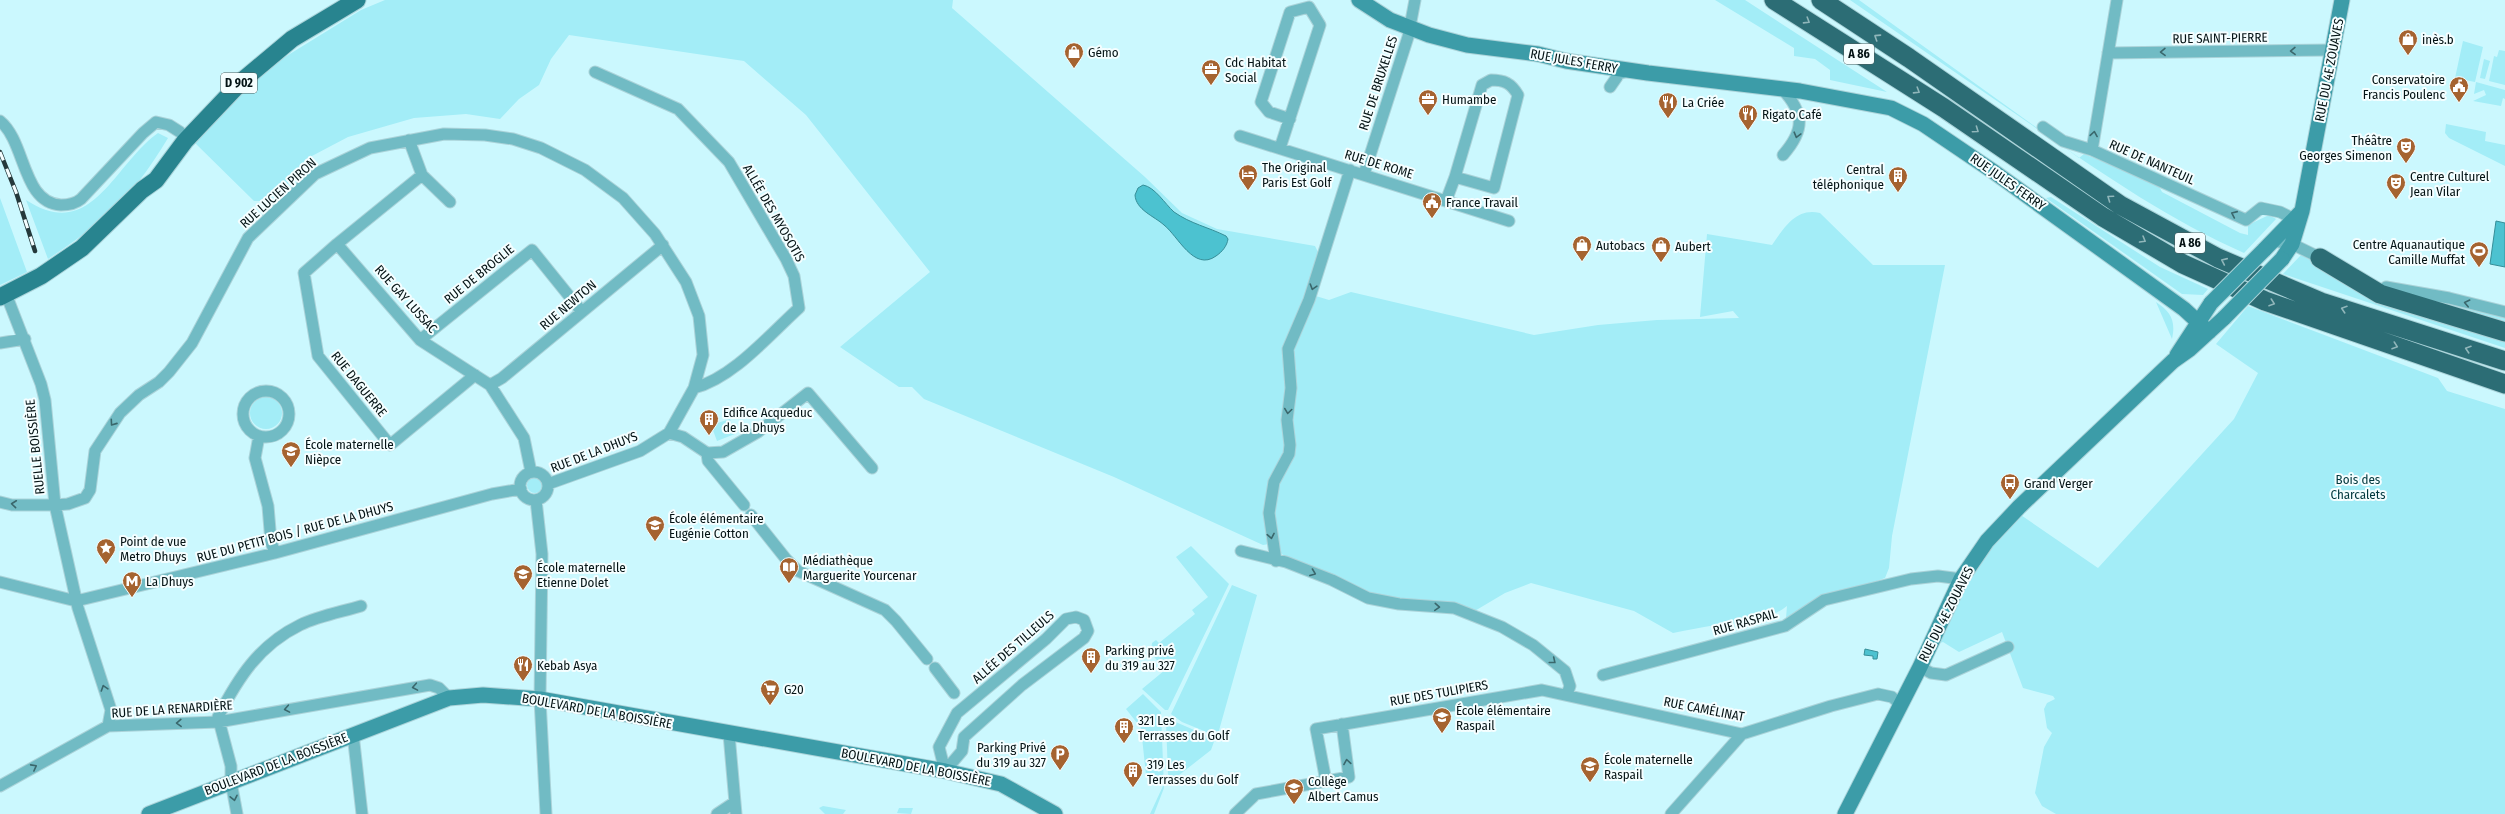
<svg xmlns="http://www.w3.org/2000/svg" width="2505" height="814" viewBox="0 0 2505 814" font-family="'Fira Sans Condensed',sans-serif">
<rect width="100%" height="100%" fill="#cbf8fe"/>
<path fill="#a3edf7" d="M385 0H953L952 8 1145 177 1182 213 1217 229 1315 246 1319 254 1306 293 1329 300 1351 292 1534 335 1598 325 1657 320 1739 318 1733 311 1700 317 1707 234 1772 245C1784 228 1796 207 1820 213L1873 265H1945L1892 536 1889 568 1885 578 1824 600 1786 618 1787 606C1765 623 1743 622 1716 625 1702 627 1688 630 1673 633L1634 611 1531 583 1505 593 1473 612 1370 595 1284 556 1278 550 1276 543 1263 545 1114 477 924 399 912 387H899L840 347 930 272 806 115 744 61 569 35 551 59 539 85 519 99 500 119 466 114 414 118 348 137 310 157 305 169 268 201H254L194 142 272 65 361 10Z
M1715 0H1745L1887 92 1830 80V70L1815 59 1794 56V48Z
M1850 0H1859L2079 158 2084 154 2158 184 2162 192 2240 233 2248 235V225L2269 215 2276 219 2244 253C2172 221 2107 177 2042 132 1978 88 1914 44 1850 0Z
M2463 41 2483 47 2475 82 2455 78Z
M2499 50 2505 51V85L2489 81 2494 56 2497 57Z
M2484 59 2490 61 2485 79 2480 78Z
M2476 82 2505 90V99L2503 98 2501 106 2473 101 2486 95 2484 90 2474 94Z
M2446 124 2486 132 2485 141 2505 145V166L2449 138 2445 133Z
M158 133 168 138C159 153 149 168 139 181 114 213 81 237 48 259L26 200C92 243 113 165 158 133Z
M2051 197 2160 267 2208 289 2203 295 2182 294 2046 198Z
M0 198 27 272 0 285Z
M2301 255 2340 276 2505 338V348L2283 274Z
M2413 301 2450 302 2505 316V325L2448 304Z
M2156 302C2171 312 2176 321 2172 339Z
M2248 306 2438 378 2447 391 2505 409V814H2056L2042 806 2035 793 2044 747 2052 733 2047 728 2044 709 2047 703 2055 699 2053 696 2023 688 2002 632 1959 652 1943 642 1929 647 1961 579 2015 511 2098 568 2234 419 2258 373 2216 344Z
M250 413a16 16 0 1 1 32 0a16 16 0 1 1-32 0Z
M730 419 735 434 717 441 711 425Z
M527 485a8 8 0 1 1 16 0a8 8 0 1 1-16 0Z
M1191 546 1229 584 1168 710H1165L1142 689 1165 670 1151 653 1152 643 1156 640 1159 643 1195 614 1192 610 1208 597 1176 557Z
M1232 585 1257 595 1218 734 1214 735 1182 722 1171 714Z
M1143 694 1161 712 1164 788 1154 814H1150L1163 786 1161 780 1146 775 1141 728 1126 709Z
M1171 720 1215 739 1211 750 1174 779 1168 775 1166 722Z
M823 806 846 810 843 814H825L819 808Z
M899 808H913L911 814 897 813Z"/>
<path fill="#4cc2d0" stroke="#368e98" d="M1143 185C1155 187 1165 204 1174 212 1191 224 1208 227 1226 236L1228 239C1227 246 1222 252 1216 256 1194 272 1178 236 1164 225 1154 216 1136 210 1135 195L1138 188Z
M2496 221 2505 223V267L2490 264Z
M1865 649 1878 652 1877 659H1873V656L1864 655Z"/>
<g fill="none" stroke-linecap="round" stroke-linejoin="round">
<g stroke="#abd3d9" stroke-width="13">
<path id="street" d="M2117 0 2092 150 2246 220 2261 208 2280 212 2294 219
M2108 53 2332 50
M595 72 678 109 729 162 786 259 794 276 799 308C769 335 733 378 694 388
M1491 80C1504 80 1511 83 1518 95L1494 188 1455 177 1482 85Z
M1610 87 1619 74 1629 70
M1781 88C1805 113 1805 130 1783 155
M0 121C26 142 22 203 61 205 69 205 75 204 81 199L143 133 156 122 169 125 180 132
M2043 127 2063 141 2092 150
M1240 136 1509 221
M409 140 422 175 337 244 420 340 490 385 524 438 531 472
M1280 148 1320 25 1309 7 1290 12 1261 102 1269 112 1290 119
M1364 174 1408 37 1415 0
M422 175 450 202
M1446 201 1455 177
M2273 241 2292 244 2325 260
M337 244 304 273 318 356 390 445 475 375
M2386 287 2449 298 2505 312
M6 294 41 384 45 400 55 505 78 608 111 710 108 726
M420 340 532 250 582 312
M0 343 25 339
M490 385 502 378 663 245
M243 414a23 23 0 1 1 46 0a23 23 0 1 1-46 0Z
M669 433 683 437 707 453 723 452 758 432 808 393 872 468
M259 436 255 458 268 506 271 542 275 553
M707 453 708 461 744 505
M520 486a14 14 0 1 1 28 0a14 14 0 1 1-28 0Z
M536 500 542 554 540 699 546 814
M0 502 12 505H55L68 504 85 498 90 490 95 451 120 413 139 395 159 382 169 372 192 343 248 238 315 174 370 148 444 134 485 135 513 139 541 148 585 170 623 198 655 234 686 282 699 316 703 355 694 388 669 433 640 451 548 484
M751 515 786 559 798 571 885 610 896 621 927 659
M1241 551 1286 562 1332 580 1368 598 1399 604 1454 608 1502 627 1533 645 1565 671 1570 686 1567 694
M1276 561 1269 513 1274 482 1289 454 1290 445 1287 420 1291 388 1288 349 1309 300 1350 170
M0 582 76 601
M76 601 275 553 492 494 521 489
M1076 617 1084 620 1088 631 1084 638 1022 685 964 737 962 751 945 771 939 747 957 713 1046 639 1066 619Z
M1920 667 1931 673 1946 675 2008 647
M935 668 954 693
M1603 675 1785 626 1824 600 1911 579 1938 576 1961 579
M353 734 362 814
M729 734 736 814
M1326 781 1316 729 1542 690 1742 734 1831 706 1878 694 1892 697 1901 705
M0 786 108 726 218 722 430 685 439 688 449 698
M237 814 231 782V766L218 717C238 678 259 645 300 625 318 616 341 612 361 606
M717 814 735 802
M1235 814 1256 794 1349 777 1342 724
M1671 814 1742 734"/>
</g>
<g stroke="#abd3d9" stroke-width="17">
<path id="secondary" d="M1359 0 1390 20 1429 35 1467 45 1538 54 1566 61 1648 73 1800 91 1891 108 1923 124 1994 172 2184 309 2209 332
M2264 250 2300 213
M2282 259 2292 244 2302 211 2342 0
M2177 355 2211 303
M149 814 449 698 483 695 540 699 945 771 1001 784 1055 814
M1845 814 1920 667 1961 579 1987 541 2019 507 2173 361 2190 349 2224 318"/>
</g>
<g stroke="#abd3d9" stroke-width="19">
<path id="primary" d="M0 297 41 276 82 248 142 190 156 180 185 141 243 80 292 39 357 0"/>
</g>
<g stroke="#abd3d9" stroke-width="21">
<path id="highway" d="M1774 0 1944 108 2103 217 2183 264 2265 301 2505 384
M1821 0 1909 58 2120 205 2218 258 2321 302 2505 361
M2320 258 2380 294 2505 332"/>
</g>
<use href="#street" stroke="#71bbc4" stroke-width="11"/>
<use href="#secondary" stroke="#3c9ca8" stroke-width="15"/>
<use href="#primary" stroke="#28848f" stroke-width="17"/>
<use href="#highway" stroke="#2c6d75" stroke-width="19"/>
<g stroke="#25393b" stroke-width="4.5">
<path id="rail" d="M0 152 16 192 35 251"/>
</g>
<use href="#rail" stroke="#f5feff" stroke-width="3" stroke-dasharray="9" stroke-linecap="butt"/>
<g stroke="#abd3d9" stroke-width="17" stroke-linecap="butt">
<path id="secondary-bridge" d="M2211 303 2264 250
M2224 318 2282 259"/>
</g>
<use href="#secondary-bridge" stroke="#3c9ca8" stroke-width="15"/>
</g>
<defs><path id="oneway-chevron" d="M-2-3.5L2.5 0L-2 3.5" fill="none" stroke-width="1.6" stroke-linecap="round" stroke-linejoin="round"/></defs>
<g stroke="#90b6ba">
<use href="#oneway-chevron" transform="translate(1807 21) rotate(32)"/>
<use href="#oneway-chevron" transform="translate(1877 37) rotate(-147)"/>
<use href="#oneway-chevron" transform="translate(1917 91) rotate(32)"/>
<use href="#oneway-chevron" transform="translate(1976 130) rotate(35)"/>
<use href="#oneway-chevron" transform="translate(2110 198) rotate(-145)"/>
<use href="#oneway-chevron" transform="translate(2143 240) rotate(30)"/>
<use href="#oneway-chevron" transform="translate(2224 261) rotate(-156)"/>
<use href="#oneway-chevron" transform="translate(2272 303) rotate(19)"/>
<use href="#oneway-chevron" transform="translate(2344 309) rotate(-162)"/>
<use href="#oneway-chevron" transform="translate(2395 346) rotate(19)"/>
<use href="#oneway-chevron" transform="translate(2468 349) rotate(-162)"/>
</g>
<g stroke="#3a676c">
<use href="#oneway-chevron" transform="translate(2293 51) rotate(179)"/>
<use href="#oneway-chevron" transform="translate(2163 52) rotate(179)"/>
<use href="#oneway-chevron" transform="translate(2094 134) rotate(-81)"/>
<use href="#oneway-chevron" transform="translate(1797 135) rotate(105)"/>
<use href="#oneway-chevron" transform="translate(2234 214) rotate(-156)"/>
<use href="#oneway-chevron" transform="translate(1313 287) rotate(107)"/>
<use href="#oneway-chevron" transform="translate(2467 303) rotate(-167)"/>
<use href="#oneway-chevron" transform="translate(1288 411) rotate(98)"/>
<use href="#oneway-chevron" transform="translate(113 423) rotate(125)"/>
<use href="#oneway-chevron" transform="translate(14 504) rotate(-174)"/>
<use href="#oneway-chevron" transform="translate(1271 536) rotate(79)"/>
<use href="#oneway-chevron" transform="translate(1313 573) rotate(21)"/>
<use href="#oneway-chevron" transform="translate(1437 607) rotate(4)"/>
<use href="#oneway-chevron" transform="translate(1553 661) rotate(39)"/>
<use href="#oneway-chevron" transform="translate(415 687) rotate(170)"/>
<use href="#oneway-chevron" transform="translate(104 688) rotate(-108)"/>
<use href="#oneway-chevron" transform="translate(287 709) rotate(170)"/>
<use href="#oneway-chevron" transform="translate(179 723) rotate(178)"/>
<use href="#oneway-chevron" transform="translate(1347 762) rotate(-99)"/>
<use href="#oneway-chevron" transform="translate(34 767) rotate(-28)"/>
<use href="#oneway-chevron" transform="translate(234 798) rotate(78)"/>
</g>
<defs>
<g id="shop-pin" transform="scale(1)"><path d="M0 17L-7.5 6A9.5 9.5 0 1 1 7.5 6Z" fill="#a56330" stroke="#f5feff"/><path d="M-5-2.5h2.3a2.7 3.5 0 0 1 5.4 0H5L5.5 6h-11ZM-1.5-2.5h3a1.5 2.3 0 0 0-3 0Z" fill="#fff"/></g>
<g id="office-pin" transform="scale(1)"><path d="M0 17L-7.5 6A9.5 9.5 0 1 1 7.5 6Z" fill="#a56330" stroke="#f5feff"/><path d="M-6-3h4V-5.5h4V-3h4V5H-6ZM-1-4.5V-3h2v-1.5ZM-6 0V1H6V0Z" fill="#fff"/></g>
<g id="civic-pin" transform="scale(1)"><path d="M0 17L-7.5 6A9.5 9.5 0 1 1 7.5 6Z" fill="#a56330" stroke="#f5feff"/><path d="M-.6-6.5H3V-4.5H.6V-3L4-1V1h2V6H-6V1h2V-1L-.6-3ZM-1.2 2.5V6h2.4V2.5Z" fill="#fff"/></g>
<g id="restaurant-pin" transform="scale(1)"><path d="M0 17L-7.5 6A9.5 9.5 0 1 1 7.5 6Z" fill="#a56330" stroke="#f5feff"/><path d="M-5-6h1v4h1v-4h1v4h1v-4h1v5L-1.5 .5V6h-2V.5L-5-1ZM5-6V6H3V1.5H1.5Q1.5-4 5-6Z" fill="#fff"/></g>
<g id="theatre-pin" transform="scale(1)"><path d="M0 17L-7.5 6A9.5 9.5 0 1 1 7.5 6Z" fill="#a56330" stroke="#f5feff"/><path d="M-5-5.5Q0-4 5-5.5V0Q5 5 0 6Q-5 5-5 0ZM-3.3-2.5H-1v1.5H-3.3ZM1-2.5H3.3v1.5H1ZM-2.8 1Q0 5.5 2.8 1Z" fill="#fff"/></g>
<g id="hotel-pin" transform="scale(1)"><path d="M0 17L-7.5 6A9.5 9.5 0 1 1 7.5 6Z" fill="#a56330" stroke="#f5feff"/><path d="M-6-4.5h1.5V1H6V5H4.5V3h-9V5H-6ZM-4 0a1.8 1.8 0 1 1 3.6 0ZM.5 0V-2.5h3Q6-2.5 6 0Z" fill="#fff"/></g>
<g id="building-pin" transform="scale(1)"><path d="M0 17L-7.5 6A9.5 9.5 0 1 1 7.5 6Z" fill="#a56330" stroke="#f5feff"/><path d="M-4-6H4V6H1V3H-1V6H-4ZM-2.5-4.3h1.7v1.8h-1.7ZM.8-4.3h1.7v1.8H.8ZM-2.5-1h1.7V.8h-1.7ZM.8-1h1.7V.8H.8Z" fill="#fff"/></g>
<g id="stadium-pin" transform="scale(1)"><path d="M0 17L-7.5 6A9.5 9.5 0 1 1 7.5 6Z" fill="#a56330" stroke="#f5feff"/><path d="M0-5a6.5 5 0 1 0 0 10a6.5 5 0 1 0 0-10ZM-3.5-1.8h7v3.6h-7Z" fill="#fff"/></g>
<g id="school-pin" transform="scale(1)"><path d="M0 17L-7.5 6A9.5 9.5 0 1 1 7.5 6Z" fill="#a56330" stroke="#f5feff"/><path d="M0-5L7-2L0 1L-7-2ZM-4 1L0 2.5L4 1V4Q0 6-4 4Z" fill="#fff"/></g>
<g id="bus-pin" transform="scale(1)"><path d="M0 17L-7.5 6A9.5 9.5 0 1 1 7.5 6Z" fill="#a56330" stroke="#f5feff"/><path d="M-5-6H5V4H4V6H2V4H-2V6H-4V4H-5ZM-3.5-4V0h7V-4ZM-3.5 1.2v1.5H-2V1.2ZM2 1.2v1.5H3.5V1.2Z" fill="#fff"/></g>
<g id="sight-pin" transform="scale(1)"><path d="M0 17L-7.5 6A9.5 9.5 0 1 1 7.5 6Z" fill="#a56330" stroke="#f5feff"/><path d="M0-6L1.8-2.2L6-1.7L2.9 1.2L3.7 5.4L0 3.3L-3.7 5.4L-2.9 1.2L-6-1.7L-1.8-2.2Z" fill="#fff"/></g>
<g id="library-pin" transform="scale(1)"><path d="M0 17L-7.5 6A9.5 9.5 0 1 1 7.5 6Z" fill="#a56330" stroke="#f5feff"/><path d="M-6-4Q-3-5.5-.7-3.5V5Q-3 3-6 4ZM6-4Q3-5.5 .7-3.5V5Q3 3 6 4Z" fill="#fff"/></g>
<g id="metro-pin" transform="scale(1)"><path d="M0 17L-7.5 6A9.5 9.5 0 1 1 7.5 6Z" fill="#a56330" stroke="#f5feff"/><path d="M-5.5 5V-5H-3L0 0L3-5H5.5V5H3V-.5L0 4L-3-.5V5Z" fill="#fff"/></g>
<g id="supermarket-pin" transform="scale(1)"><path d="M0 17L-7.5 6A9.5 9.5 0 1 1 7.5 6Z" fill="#a56330" stroke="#f5feff"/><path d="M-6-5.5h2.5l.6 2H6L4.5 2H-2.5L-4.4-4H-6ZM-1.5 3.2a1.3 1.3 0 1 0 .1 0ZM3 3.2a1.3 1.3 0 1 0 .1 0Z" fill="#fff"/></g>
<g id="parking-pin" transform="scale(1)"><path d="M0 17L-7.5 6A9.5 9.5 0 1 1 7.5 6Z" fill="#a56330" stroke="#f5feff"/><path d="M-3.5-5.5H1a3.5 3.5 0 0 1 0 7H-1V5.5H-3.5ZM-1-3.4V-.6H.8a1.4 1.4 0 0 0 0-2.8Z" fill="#fff"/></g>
</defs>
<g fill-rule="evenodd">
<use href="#shop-pin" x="2408" y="39"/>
<use href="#shop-pin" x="1074" y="52"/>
<use href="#office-pin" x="1211" y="69"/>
<use href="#civic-pin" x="2459" y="86"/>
<use href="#office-pin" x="1428" y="99"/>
<use href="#restaurant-pin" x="1668" y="102"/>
<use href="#restaurant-pin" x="1748" y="114"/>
<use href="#theatre-pin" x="2406" y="147"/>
<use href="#hotel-pin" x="1248" y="174"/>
<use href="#building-pin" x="1898" y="176"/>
<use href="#theatre-pin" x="2396" y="183"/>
<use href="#civic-pin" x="1432" y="202"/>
<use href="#shop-pin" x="1582" y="245"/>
<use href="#shop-pin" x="1661" y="246"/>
<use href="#stadium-pin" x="2479" y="251"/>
<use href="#building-pin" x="709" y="419"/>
<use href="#school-pin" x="291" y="451"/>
<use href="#bus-pin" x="2010" y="483"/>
<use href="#school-pin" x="655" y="525"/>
<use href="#sight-pin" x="106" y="548"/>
<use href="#library-pin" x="789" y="567"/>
<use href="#school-pin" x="523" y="574"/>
<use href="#metro-pin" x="132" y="581"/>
<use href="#building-pin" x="1091" y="657"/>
<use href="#restaurant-pin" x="523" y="665"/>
<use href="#supermarket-pin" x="770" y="689"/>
<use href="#school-pin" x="1442" y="717"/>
<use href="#building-pin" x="1124" y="727"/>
<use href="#parking-pin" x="1060" y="754"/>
<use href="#school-pin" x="1590" y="766"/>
<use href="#building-pin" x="1133" y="771"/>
<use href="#school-pin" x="1294" y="788"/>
</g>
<g text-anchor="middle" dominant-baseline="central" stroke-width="4" stroke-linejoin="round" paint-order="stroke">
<g fill="#f5feff" stroke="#4c5a5b" stroke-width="1">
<rect x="1844" y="44" width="30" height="20" rx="3"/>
<rect x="221" y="73" width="36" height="20" rx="3"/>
<rect x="2175" y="233" width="30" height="20" rx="3"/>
</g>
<g font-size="12" font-weight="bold" fill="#041315">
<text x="1859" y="54">A 86</text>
<text x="239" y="83">D 902</text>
<text x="2190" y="243">A 86</text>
</g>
<g font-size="13" fill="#041315" stroke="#f5feff">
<text transform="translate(2220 38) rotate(-1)">RUE SAINT-PIERRE</text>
<text transform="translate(1574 61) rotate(10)">RUE JULES FERRY</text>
<text transform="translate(2329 70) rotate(-79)">RUE DU 4E ZOUAVES</text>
<text transform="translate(1378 83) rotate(-72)">RUE DE BRUXELLES</text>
<text transform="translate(2152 162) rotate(24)">RUE DE NANTEUIL</text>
<text transform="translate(1379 164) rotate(17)">RUE DE ROME</text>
<text transform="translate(2008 182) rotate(35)">RUE JULES FERRY</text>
<text transform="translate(278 193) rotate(-42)">RUE LUCIEN PIRON</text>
<text transform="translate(774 213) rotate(60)">ALLÉE DES MYOSOTIS</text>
<text transform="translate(479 274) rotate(-39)">RUE DE BROGLIE</text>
<text transform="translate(406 299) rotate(48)">RUE GAY LUSSAC</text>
<text transform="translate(568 305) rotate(-40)">RUE NEWTON</text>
<text transform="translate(359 384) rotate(51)">RUE DAGUERRE</text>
<text transform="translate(35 447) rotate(-96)">RUELLE BOISSIÈRE</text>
<text transform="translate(594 452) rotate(-21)">RUE DE LA DHUYS</text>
<text transform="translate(295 532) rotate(-15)">RUE DU PETIT BOIS / RUE DE LA DHUYS</text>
<text transform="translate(1946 614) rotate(-63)">RUE DU 4E ZOUAVES</text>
<text transform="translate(1745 622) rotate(-16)">RUE RASPAIL</text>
<text transform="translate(1013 647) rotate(-41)">ALLÉE DES TILLEULS</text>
<text transform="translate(1439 693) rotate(-10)">RUE DES TULIPIERS</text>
<text transform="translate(172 709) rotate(-4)">RUE DE LA RENARDIÈRE</text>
<text transform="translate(1704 709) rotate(11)">RUE CAMÉLINAT</text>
<text transform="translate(597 711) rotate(10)">BOULEVARD DE LA BOISSIÈRE</text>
<text transform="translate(276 764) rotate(-21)">BOULEVARD DE LA BOISSIÈRE</text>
<text transform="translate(916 767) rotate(11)">BOULEVARD DE LA BOISSIÈRE</text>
</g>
<g font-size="13" fill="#041315" stroke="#f5feff" text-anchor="start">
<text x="2422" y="39">inès.b</text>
<text x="1088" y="52">Gémo</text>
<text x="1225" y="62">Cdc Habitat<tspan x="1225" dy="15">Social</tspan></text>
<text x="2445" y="79" text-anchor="end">Conservatoire<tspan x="2445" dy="15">Francis Poulenc</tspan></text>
<text x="1442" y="99">Humambe</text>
<text x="1682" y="102">La Criée</text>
<text x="1762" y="114">Rigato Café</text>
<text x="2392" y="140" text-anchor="end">Théâtre<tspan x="2392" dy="15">Georges Simenon</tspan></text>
<text x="1262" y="167">The Original<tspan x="1262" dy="15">Paris Est Golf</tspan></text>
<text x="1884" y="169" text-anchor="end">Central<tspan x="1884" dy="15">téléphonique</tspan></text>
<text x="2410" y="176">Centre Culturel<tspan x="2410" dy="15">Jean Vilar</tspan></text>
<text x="1446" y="202">France Travail</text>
<text x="2465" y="244" text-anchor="end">Centre Aquanautique<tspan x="2465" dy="15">Camille Muffat</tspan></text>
<text x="1596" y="245">Autobacs</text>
<text x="1675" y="246">Aubert</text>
<text x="723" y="412">Edifice Acqueduc<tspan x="723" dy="15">de la Dhuys</tspan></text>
<text x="305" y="444">École maternelle<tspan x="305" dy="15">Nièpce</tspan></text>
<text x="2024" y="483">Grand Verger</text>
<text x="669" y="518">École élémentaire<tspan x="669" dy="15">Eugénie Cotton</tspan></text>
<text x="120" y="541">Point de vue<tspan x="120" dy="15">Metro Dhuys</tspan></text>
<text x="803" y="560">Médiathèque<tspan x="803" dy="15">Marguerite Yourcenar</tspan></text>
<text x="537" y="567">École maternelle<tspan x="537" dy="15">Etienne Dolet</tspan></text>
<text x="146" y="581">La Dhuys</text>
<text x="1105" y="650">Parking privé<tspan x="1105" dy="15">du 319 au 327</tspan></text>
<text x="537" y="665">Kebab Asya</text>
<text x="784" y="689">G20</text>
<text x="1456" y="710">École élémentaire<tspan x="1456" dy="15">Raspail</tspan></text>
<text x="1138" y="720">321 Les<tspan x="1138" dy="15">Terrasses du Golf</tspan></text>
<text x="1046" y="747" text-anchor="end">Parking Privé<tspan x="1046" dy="15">du 319 au 327</tspan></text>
<text x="1604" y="759">École maternelle<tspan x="1604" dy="15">Raspail</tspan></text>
<text x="1147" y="764">319 Les<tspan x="1147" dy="15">Terrasses du Golf</tspan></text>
<text x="1308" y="781">Collège<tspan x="1308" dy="15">Albert Camus</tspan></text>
</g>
<g font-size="13" fill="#00383e" stroke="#f5feff">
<text x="2358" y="479">Bois des<tspan x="2358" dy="15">Charcalets</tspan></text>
</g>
</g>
</svg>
